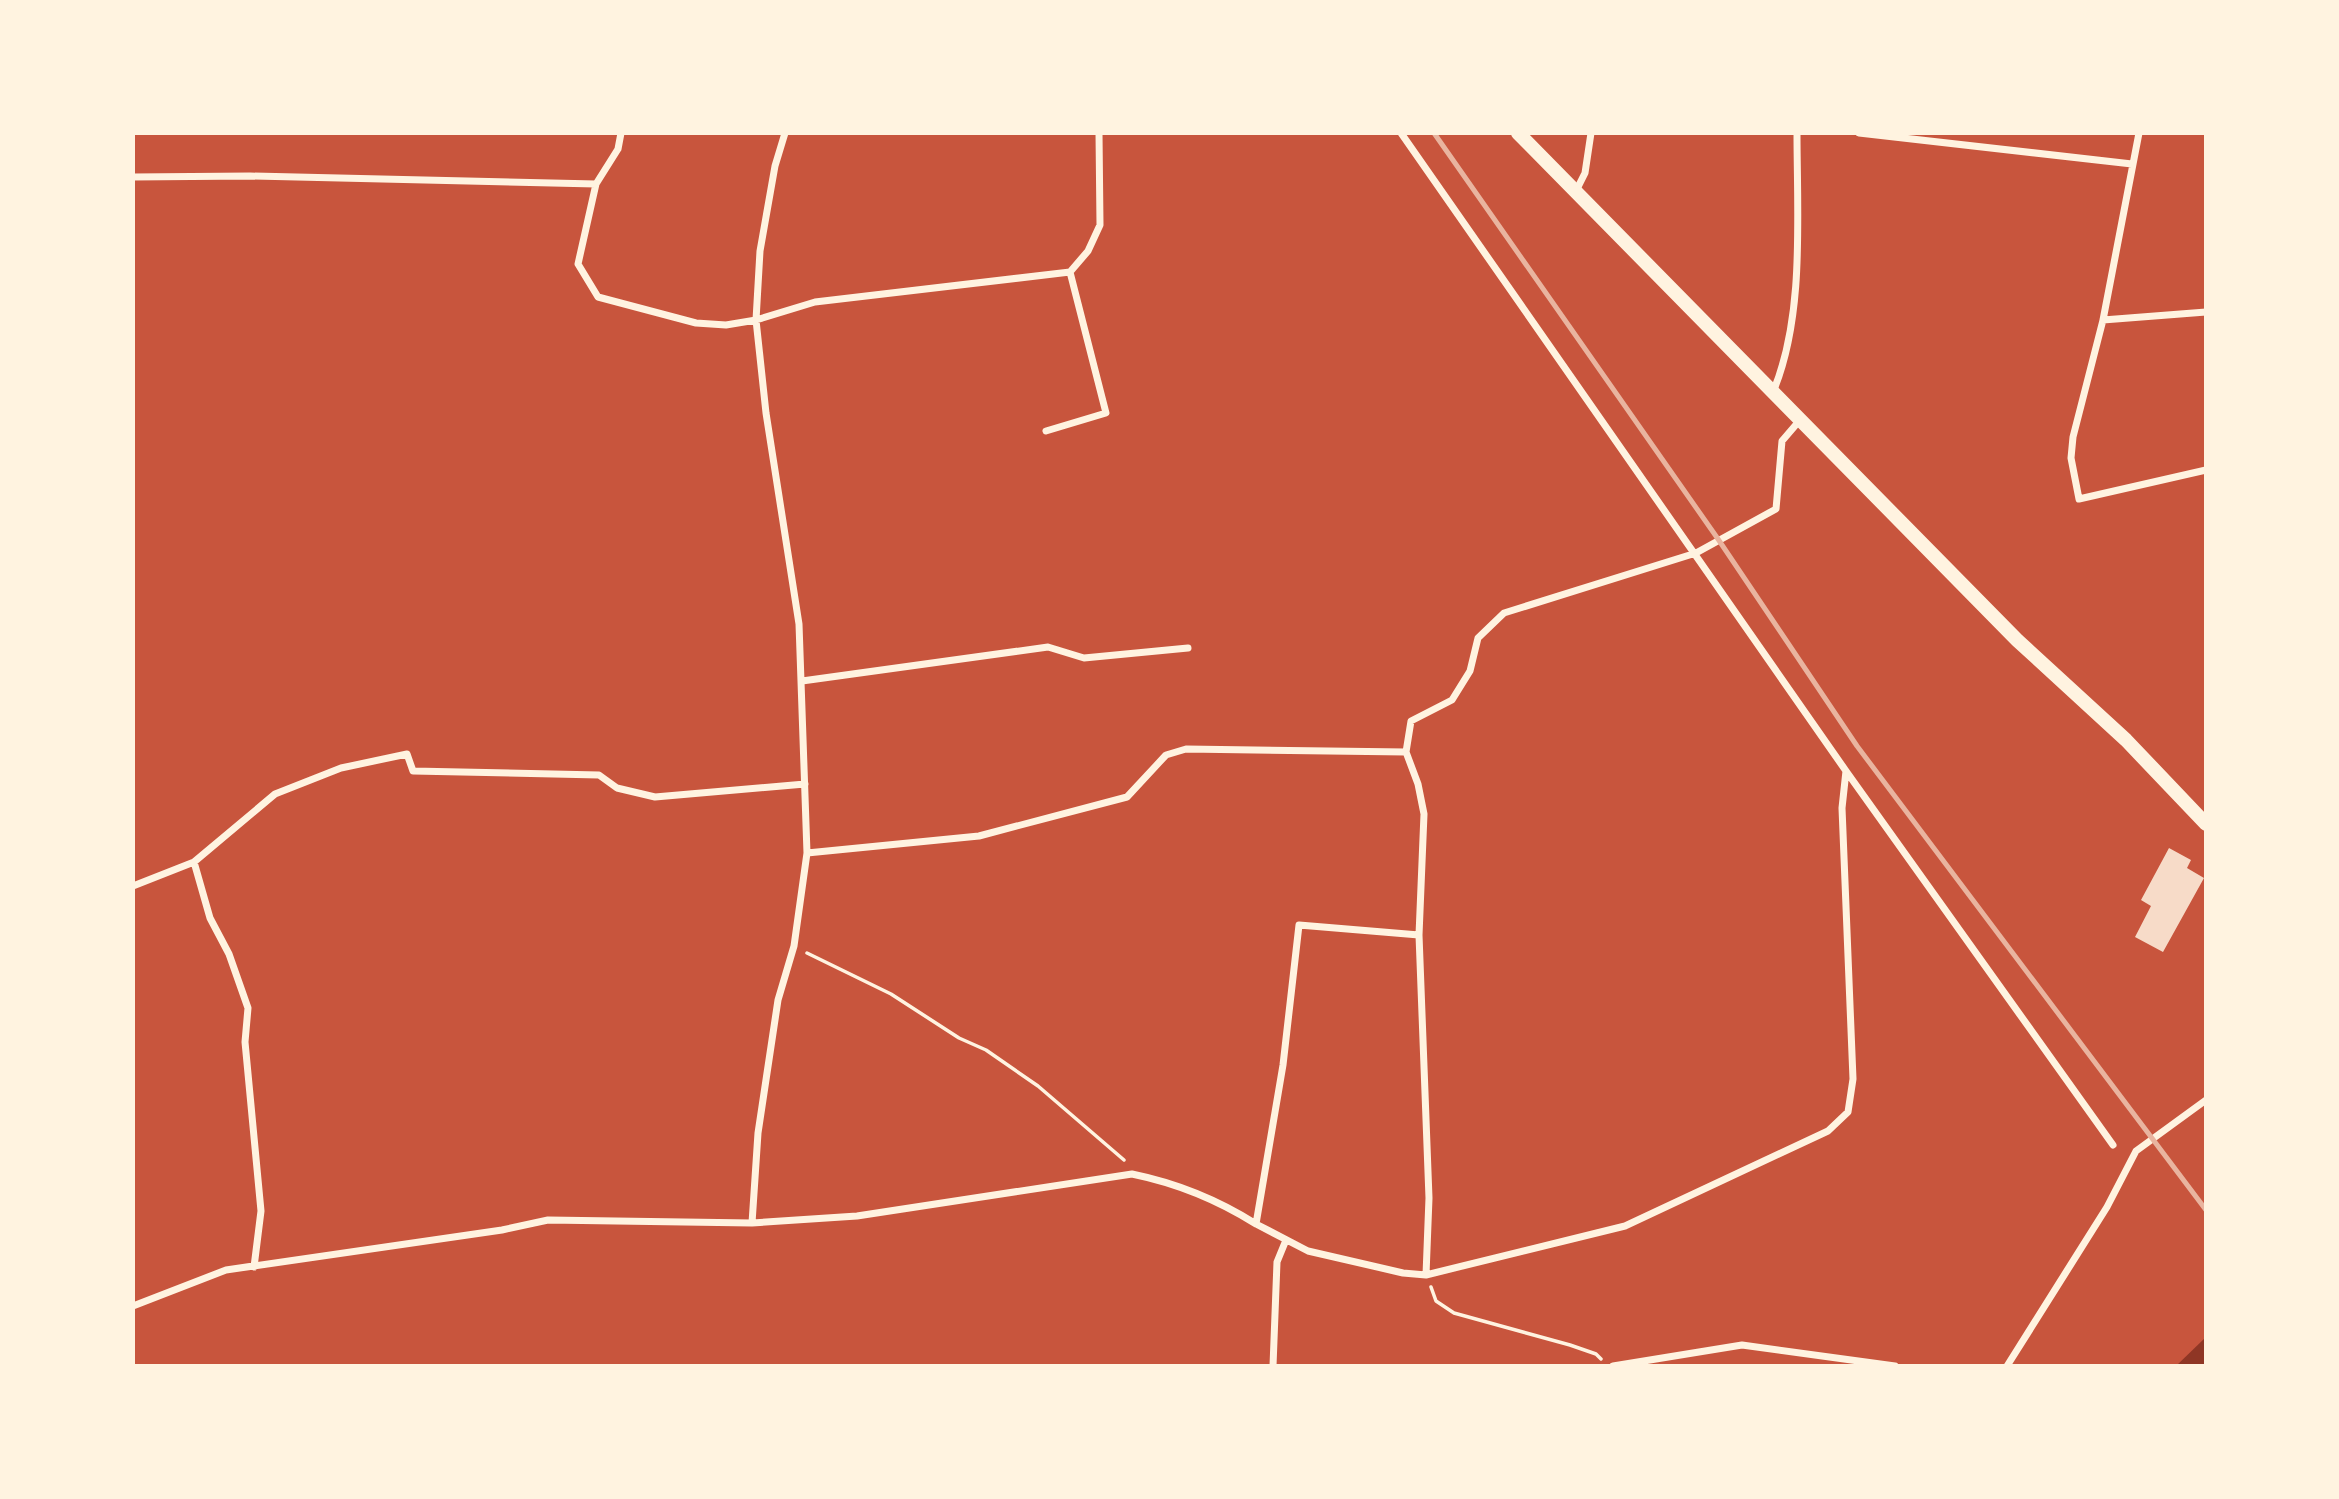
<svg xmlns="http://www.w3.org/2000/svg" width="2339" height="1499" viewBox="0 0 2339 1499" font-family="'Exo 2',sans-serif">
<rect width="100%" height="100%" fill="#c8553d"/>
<path fill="#8f3625" d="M2206 1337V1366H2176Z"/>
<path fill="#f7dbc8" d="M2169 848 2191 860 2187 868 2204 878 2163 952 2135 937 2151 906 2141 900Z"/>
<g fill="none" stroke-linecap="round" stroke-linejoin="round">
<path stroke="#fff3e0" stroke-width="3.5" d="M807 953 891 994 959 1038 986 1050 1038 1086 1124 1160
M1431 1287 1436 1301 1454 1313 1570 1345 1596 1354 1601 1359"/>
<path stroke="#fff3e0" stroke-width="7" d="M621 133 618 149 596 184 578 264 598 297 696 323 726 325 756 320 815 302 1070 272 1106 413 1046 431
M1401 133 1846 771 1842 808 1853 1079 1848 1112 1828 1131 1625 1226 1426 1275 1403 1273 1308 1251 1256 1224 1283 1065 1299 925 1419 935
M1859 133 2132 164
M2139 133 2103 320 2073 437 2071 458 2079 499 2206 470
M133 177 250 176 596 184
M1576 191 1585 173 1591 133
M1070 272 1088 251 1100 225 1099 133
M2103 320 2206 312
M1773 392C1805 316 1797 215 1797 133
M802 681 1048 647 1084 658 1188 648
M1846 771 2113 1145
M807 853 979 836 1127 797 1166 755 1186 749 1406 752
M194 862 210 918 229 954 248 1008 245 1042 261 1211 254 1267
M133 886 194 862 275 794 341 768 407 754 413 771 599 775 617 788 655 797 805 784
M752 1223 758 1133 778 1000 794 946 807 853 799 624 766 413 756 320 760 251 775 166 785 133
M1426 1275 1429 1198 1419 935 1424 814 1418 784 1406 752 1411 721 1452 700 1470 671 1478 638 1504 613 1696 553 1776 509 1782 441 1800 420
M133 1306 226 1270 502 1230 548 1220 752 1223 857 1216 1132 1174C1176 1183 1218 1200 1256 1224
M1273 1366 1277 1262 1286 1240
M1613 1366 1742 1345 1895 1366
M2007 1366 2107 1207 2136 1151 2206 1100"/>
<path stroke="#fff3e0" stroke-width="14" d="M1518 133 2017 640 2126 740 2206 824"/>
<path stroke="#e9b49f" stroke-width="5" d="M1434 133 1718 539 1857 746 2206 1210"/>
</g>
<rect width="2339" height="1499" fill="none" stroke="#fff3e0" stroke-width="270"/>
</svg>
